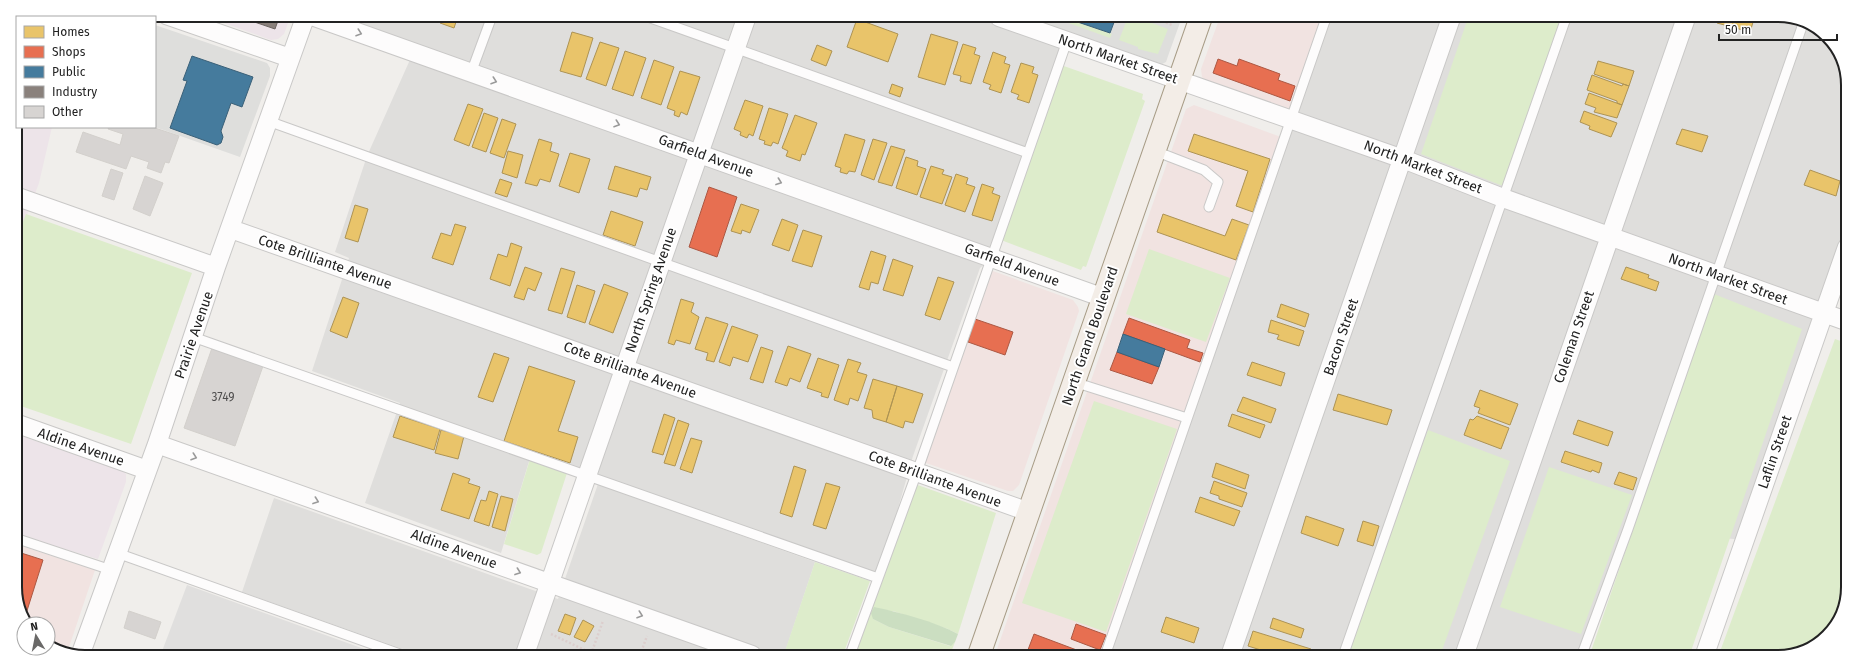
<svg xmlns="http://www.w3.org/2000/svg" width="1863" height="672" viewBox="0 0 1863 672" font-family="'Fira Sans',sans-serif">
<rect width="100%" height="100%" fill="#f0eeeb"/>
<path fill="#dfdedc" d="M309 15 999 17 1067 41 991 258 980 268 913 456 878 578 531 455 501 553 365 503 400 403 312 371 349 258 335 252 367 156 413 53Z
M1326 18 1800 19 1833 42 1848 80 1847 247 1744 540 1628 529 1581 657 1105 656Z
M598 484 815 562 784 655 417 654 242 592 274 498 558 599Z"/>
<path fill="#f1e3e1" d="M1220 17 1323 18 1290 110 1205 80 1202 77 1201 69Z
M1194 105 1281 137 1100 656 995 655 1186 109Z
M990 270 1073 300 1078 307 1079 311 1019 485 1013 491H1008L923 462Z
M15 544 95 570 69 647 65 651 62 653 48 643V624H27L15 592Z"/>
<path fill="#ede4e9" d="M202 15H291L284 34 278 39 271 40Z
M17 76V127H52L39 183 15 247V80Z
M15 434 123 471 126 474V482L98 559 15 534Z"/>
<path fill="#dededc" d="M663 16H735L727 40Z
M1027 17H1182L1168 56 1166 62 1162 64Z
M155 25 267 63 270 68V76L240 157 155 127Z"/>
<path fill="#ddeccb" d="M1052 17H1063L1112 34 1110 38Z
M1128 17H1136L1168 29 1158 54 1138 49V47L1119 40Z
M1468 18H1562L1503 186 1421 154Z
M1061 65 1143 94 1142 99 1145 101 1086 267 1083 266 1081 270 1001 240Z
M26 214 192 273 131 444 15 404V242Z
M1149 249 1230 278 1206 342 1126 314Z
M1714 294 1802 329 1689 657H1589Z
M1835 339 1846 343 1844 609 1821 643 1778 657H1718Z
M1094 401 1177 429 1106 632 1022 603Z
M1428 430 1510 461 1440 656H1347Z
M530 459 567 473 541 553 537 555 504 544Z
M1549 467 1632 495 1581 634 1500 607Z
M915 484 996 513 958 634 948 629 893 611 873 619 889 627 950 646 955 642 950 655H855Z
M815 562 870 581 843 655H796L785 651Z"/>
<path fill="#cbdec1" d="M874 607C902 613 933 621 958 634L955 642 951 646 889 627 873 619 871 613Z"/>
<path fill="#e0dfde" d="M187 585 378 654H161Z"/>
<path fill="#e9c46a" stroke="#ad9354" d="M424 16H437L436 20Z
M440 16H458L454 28 440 23Z
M1718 18 1754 19 1750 32 1717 23Z
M857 19 898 34 888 62 847 47Z
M572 32 593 38 581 77 560 71Z
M931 34 958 42 945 85 918 77Z
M600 42 619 48 606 86 586 79Z
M963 44 976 48 974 54 980 56 971 84 960 81 961 76 953 74Z
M817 45 832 51 826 66 811 60Z
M625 51 646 58 633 96 612 89Z
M993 52 1006 57 1004 63 1010 65 1001 93 989 89 991 85 983 82Z
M654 60 674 67 661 105 641 98Z
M1598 61 1634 71 1629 86 1594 74Z
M1021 63 1034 67 1032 73 1038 75 1029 103 1017 99 1019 95 1011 92Z
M680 71 700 77 687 115 681 112 679 117 674 115 675 111 667 108Z
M1592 75 1622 86 1623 84 1629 86 1622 105 1617 103V101L1587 90Z
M892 84 903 88 900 97 889 93Z
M1589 93 1622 105 1617 118 1594 112 1596 108 1585 104Z
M745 100 763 106 753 136 749 134 747 138 740 135 741 132 734 129Z
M468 104 483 109 469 146 454 140Z
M769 108 788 114 778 144 773 142 771 146 764 144 765 141 759 139Z
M1584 111 1617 123 1611 137 1589 129 1590 126 1580 122Z
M484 113 498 118 486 152 472 147Z
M795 115 817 123 805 155 802 154 800 161 786 156 788 151 782 148Z
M502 119 516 124 504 158 490 153Z
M1682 129 1708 136 1702 152 1676 144Z
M845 134 865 140 855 172 849 171 847 174 840 172 841 168 835 166Z
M1194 134 1270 159 1253 212 1236 206 1248 171 1188 151Z
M539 139 552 143 550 151 559 154 550 182 540 179 537 186 525 183Z
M873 139 887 143 874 180 861 175Z
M891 146 905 150 892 186 878 182Z
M508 151 523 155 517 178 502 173Z
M570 153 590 159 579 193 559 186Z
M906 157 918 161 917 166 926 169 917 195 896 188Z
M615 166 651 177 647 190 640 188 637 197 608 189Z
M931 166 944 170 942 174 952 177 942 204 920 197Z
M1810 170 1840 181 1836 196 1804 185Z
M956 174 968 178 966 184 975 187 965 212 945 205Z
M500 179 512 183 507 197 495 193Z
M982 184 994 188 992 193 1000 196 992 221 972 215Z
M741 204 759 210 750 233 742 230 741 234 731 231Z
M355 205 368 209 358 242 345 238Z
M611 211 643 222 635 246 603 235Z
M1163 214 1225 236 1232 219 1249 225 1236 260 1157 232Z
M782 219 798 225 789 251 772 245Z
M455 224 466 227 453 265 432 258 441 233 451 236Z
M803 230 822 236 812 267 792 261Z
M511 243 522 247 510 286 490 279 498 254 507 257Z
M871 251 886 256 878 284 871 282 869 290 859 287Z
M893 259 913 266 903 296 883 290Z
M525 267 542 273 535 291 528 288 524 300 514 297Z
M1626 267 1649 275 1648 278 1659 282 1656 291 1621 279Z
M561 268 575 272 562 314 548 310Z
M938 277 954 282 940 320 925 315Z
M604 284 628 293 613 333 589 324Z
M577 285 595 291 585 323 567 317Z
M343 297 359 303 347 338 330 331Z
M681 299 694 303 691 312 699 317 690 344 676 340 674 345 668 343Z
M1281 304 1309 314 1305 327 1277 317Z
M706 317 728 324 714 362 706 360 708 353 695 349Z
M1271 320 1304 331 1299 346 1277 339 1279 335 1268 332Z
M732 326 758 335 748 362 733 357 730 366 719 362Z
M788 346 811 354 800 382 790 378 787 386 775 382Z
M761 347 773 351 763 383 750 379Z
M494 353 509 358 493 402 478 397Z
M818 358 839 365 828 398 821 396 822 393 807 388Z
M848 359 861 363 857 372 867 375 858 401 850 398 848 405 834 400Z
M1252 362 1285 373 1281 386 1247 375Z
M529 366 575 381 558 431 578 437 570 463 504 441Z
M873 379 897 386 886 422 873 418 872 410 864 408Z
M897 386 923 394 913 423 905 421 903 428 886 422Z
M1480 390 1518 404 1510 425 1478 413 1480 408 1474 406Z
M1338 394 1392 410 1387 425 1333 410Z
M1243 397 1276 409 1271 423 1237 411Z
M664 414 675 418 663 455 652 452Z
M1232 414 1265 425 1260 438 1228 426Z
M400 416 440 429 434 450 393 437Z
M1477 416 1509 428 1501 449 1464 435 1470 419 1473 420Z
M678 420 689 424 675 466 664 463Z
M1578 420 1613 432 1608 446 1573 434Z
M441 430 464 436 458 459 435 453Z
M691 438 702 441 692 473 680 469Z
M1565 451 1602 463 1599 473 1592 470 1591 472 1561 462Z
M1216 463 1249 475 1245 489 1212 477Z
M794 466 806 470 792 517 780 513Z
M1619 472 1637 478 1633 490 1614 484Z
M453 473 470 479 468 483 480 487 469 519 441 510Z
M1214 481 1247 493 1242 507 1219 499V496L1210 493Z
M826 483 840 487 826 529 813 525Z
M489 491 498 494 489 526 474 521 481 500 486 501Z
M501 496 513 499 505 531 492 527Z
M1200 497 1240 511 1234 526 1195 512Z
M1306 516 1344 529 1338 546 1301 533Z
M1363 521 1379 526 1373 546 1357 541Z
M565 614 576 618 570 635 558 631Z
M1166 617 1199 628 1194 643 1161 632Z
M1273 618 1304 629 1301 638 1270 628Z
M583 620 594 626 585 642 574 637Z
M1253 631 1311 649 1309 656H1280L1248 646Z"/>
<path fill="#e76f51" stroke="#ac5843" d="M1218 59 1237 66 1239 59 1280 74 1278 80 1295 86 1290 101 1213 73Z
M709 187 737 197 717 257 689 247Z
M1129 318 1190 340 1187 348 1203 353 1200 362 1123 334Z
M975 319 1013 332 1005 355 968 342Z
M1117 352 1159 367 1152 384 1110 370Z
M15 551 43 560 25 617 15 592Z
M1076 624 1106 635 1100 650 1071 639Z
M1034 634 1090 655H1026Z"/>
<path fill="#457b9d" stroke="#3a6078" d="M1063 17H1116L1110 33Z
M192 56 253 77 242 107 231 103 221 131 223 137 221 143 217 145 170 128 187 81 183 80Z
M1123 334 1165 349 1159 367 1117 352Z"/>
<path fill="#8a817c" stroke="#6b6461" d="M234 15H280L275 29Z"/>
<path fill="#d7d4d2" stroke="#d3d0cc" d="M109 127H152L179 136 169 163 165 162 161 173 147 168 149 162 131 156 126 169 76 152 83 132 120 145 123 134 108 129Z
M111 169 123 173 114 200 102 196Z
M145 176 163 183 150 216 133 209Z
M212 348 263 366 235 446 184 428Z
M129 611 161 622 155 639 124 628Z"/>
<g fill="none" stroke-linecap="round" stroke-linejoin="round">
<g stroke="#c9c8c7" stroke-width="11">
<path id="service" d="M645 16 1028 153
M471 73 492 16
M268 121 953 367
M1155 151 1204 170 1218 182 1209 207
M193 337 878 578
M1074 382 1187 418
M15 538 111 570
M117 553 400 654
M850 655 917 472 1067 41
M1105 656 1326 18
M1343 656 1566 18
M1581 657 1628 529 1804 21"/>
</g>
<g stroke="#c9c8c7" stroke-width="20">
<path id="minor" d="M166 15 290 58
M309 15 1104 298
M999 17 1403 159 1503 198 1846 321
M15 196 216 267
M231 229 1029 512
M15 423 147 470
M157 444 752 655
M81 653 157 444 216 267 306 15
M525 654 747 16
M1230 656 1451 18
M1464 656 1686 18
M1704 657 1847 247"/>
</g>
<g stroke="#a79c86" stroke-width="24">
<path id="primary" d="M979 655 1201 17"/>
</g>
<path stroke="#dccecd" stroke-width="2.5" stroke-dasharray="2 2" stroke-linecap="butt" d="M1151 17 1172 25
M551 634 593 654
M546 650 561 654
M591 654 603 621
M640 655 647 636"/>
<use href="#service" stroke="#fdfcfc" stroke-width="9"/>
<use href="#minor" stroke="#fdfcfc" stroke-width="18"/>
<use href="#primary" stroke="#f3ede7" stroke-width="22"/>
</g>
<defs><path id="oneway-chevron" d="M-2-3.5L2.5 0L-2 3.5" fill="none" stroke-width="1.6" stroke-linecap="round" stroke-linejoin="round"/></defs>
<g stroke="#9a9a9a">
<use href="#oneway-chevron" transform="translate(359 33) rotate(19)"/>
<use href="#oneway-chevron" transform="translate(494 81) rotate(19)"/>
<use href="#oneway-chevron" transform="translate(617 124) rotate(19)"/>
<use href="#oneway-chevron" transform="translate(779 182) rotate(20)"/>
<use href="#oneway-chevron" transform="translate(194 457) rotate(19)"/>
<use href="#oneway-chevron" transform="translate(316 501) rotate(20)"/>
<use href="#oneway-chevron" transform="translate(518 572) rotate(20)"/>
<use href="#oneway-chevron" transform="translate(640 615) rotate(19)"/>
</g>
<g text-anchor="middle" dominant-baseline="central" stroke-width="4" stroke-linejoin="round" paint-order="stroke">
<g font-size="12" fill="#4f4e4e">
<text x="223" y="397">3749</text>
</g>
<g font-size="14" fill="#222" stroke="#fff">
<text transform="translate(1118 59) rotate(19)">North Market Street</text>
<text transform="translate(706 156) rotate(20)">Garfield Avenue</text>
<text transform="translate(1423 167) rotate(21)">North Market Street</text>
<text transform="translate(325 262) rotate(19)">Cote Brilliante Avenue</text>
<text transform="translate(1012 265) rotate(20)">Garfield Avenue</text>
<text transform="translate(1728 279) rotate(20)">North Market Street</text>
<text transform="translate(651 290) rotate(-71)">North Spring Avenue</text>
<text transform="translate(194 335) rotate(-71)">Prairie Avenue</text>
<text transform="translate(1090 336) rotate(-71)">North Grand Boulevard</text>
<text transform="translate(1341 337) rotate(-71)">Bacon Street</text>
<text transform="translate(1574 337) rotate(-71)">Coleman Street</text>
<text transform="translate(630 370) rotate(20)">Cote Brilliante Avenue</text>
<text transform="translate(81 447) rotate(19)">Aldine Avenue</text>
<text transform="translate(1775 452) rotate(-71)">Laflin Street</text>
<text transform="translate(935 479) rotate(20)">Cote Brilliante Avenue</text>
<text transform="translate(454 549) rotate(20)">Aldine Avenue</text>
</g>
</g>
<path d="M0 0H1863V672H0ZM85 22H1778A63 63 0 0 1 1841 85V587A63 63 0 0 1 1778 650H85A63 63 0 0 1 22 587V85A63 63 0 0 1 85 22Z" fill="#fff" fill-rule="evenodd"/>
<path fill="none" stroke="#222" stroke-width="2" d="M85 22H1778A63 63 0 0 1 1841 85V587A63 63 0 0 1 1778 650H85A63 63 0 0 1 22 587V85A63 63 0 0 1 85 22Z"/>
<rect x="16" y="16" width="140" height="112" fill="#ffffff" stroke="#a7a7a7"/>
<rect x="24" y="26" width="20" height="12" fill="#e9c46a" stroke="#a7a7a7"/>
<text x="52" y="36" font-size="12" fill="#222222">Homes</text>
<rect x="24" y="46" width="20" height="12" fill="#e76f51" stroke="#a7a7a7"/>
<text x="52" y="56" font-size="12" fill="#222222">Shops</text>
<rect x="24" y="66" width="20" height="12" fill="#457b9d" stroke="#a7a7a7"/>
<text x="52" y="76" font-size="12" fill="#222222">Public</text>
<rect x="24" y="86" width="20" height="12" fill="#8a817c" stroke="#a7a7a7"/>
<text x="52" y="96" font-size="12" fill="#222222">Industry</text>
<rect x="24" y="106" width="20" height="12" fill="#d7d4d2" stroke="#a7a7a7"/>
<text x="52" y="116" font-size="12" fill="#222222">Other</text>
<g transform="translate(36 636) rotate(350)"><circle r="19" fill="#ffffff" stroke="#a7a7a7"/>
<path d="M0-3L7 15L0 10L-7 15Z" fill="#6a6968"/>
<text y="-6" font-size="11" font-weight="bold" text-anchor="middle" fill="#222222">N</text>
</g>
<path d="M1719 34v6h118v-6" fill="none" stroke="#222222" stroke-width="2"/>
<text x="1725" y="34" font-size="12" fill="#222222" stroke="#ffffff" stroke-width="3" paint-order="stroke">50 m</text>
</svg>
